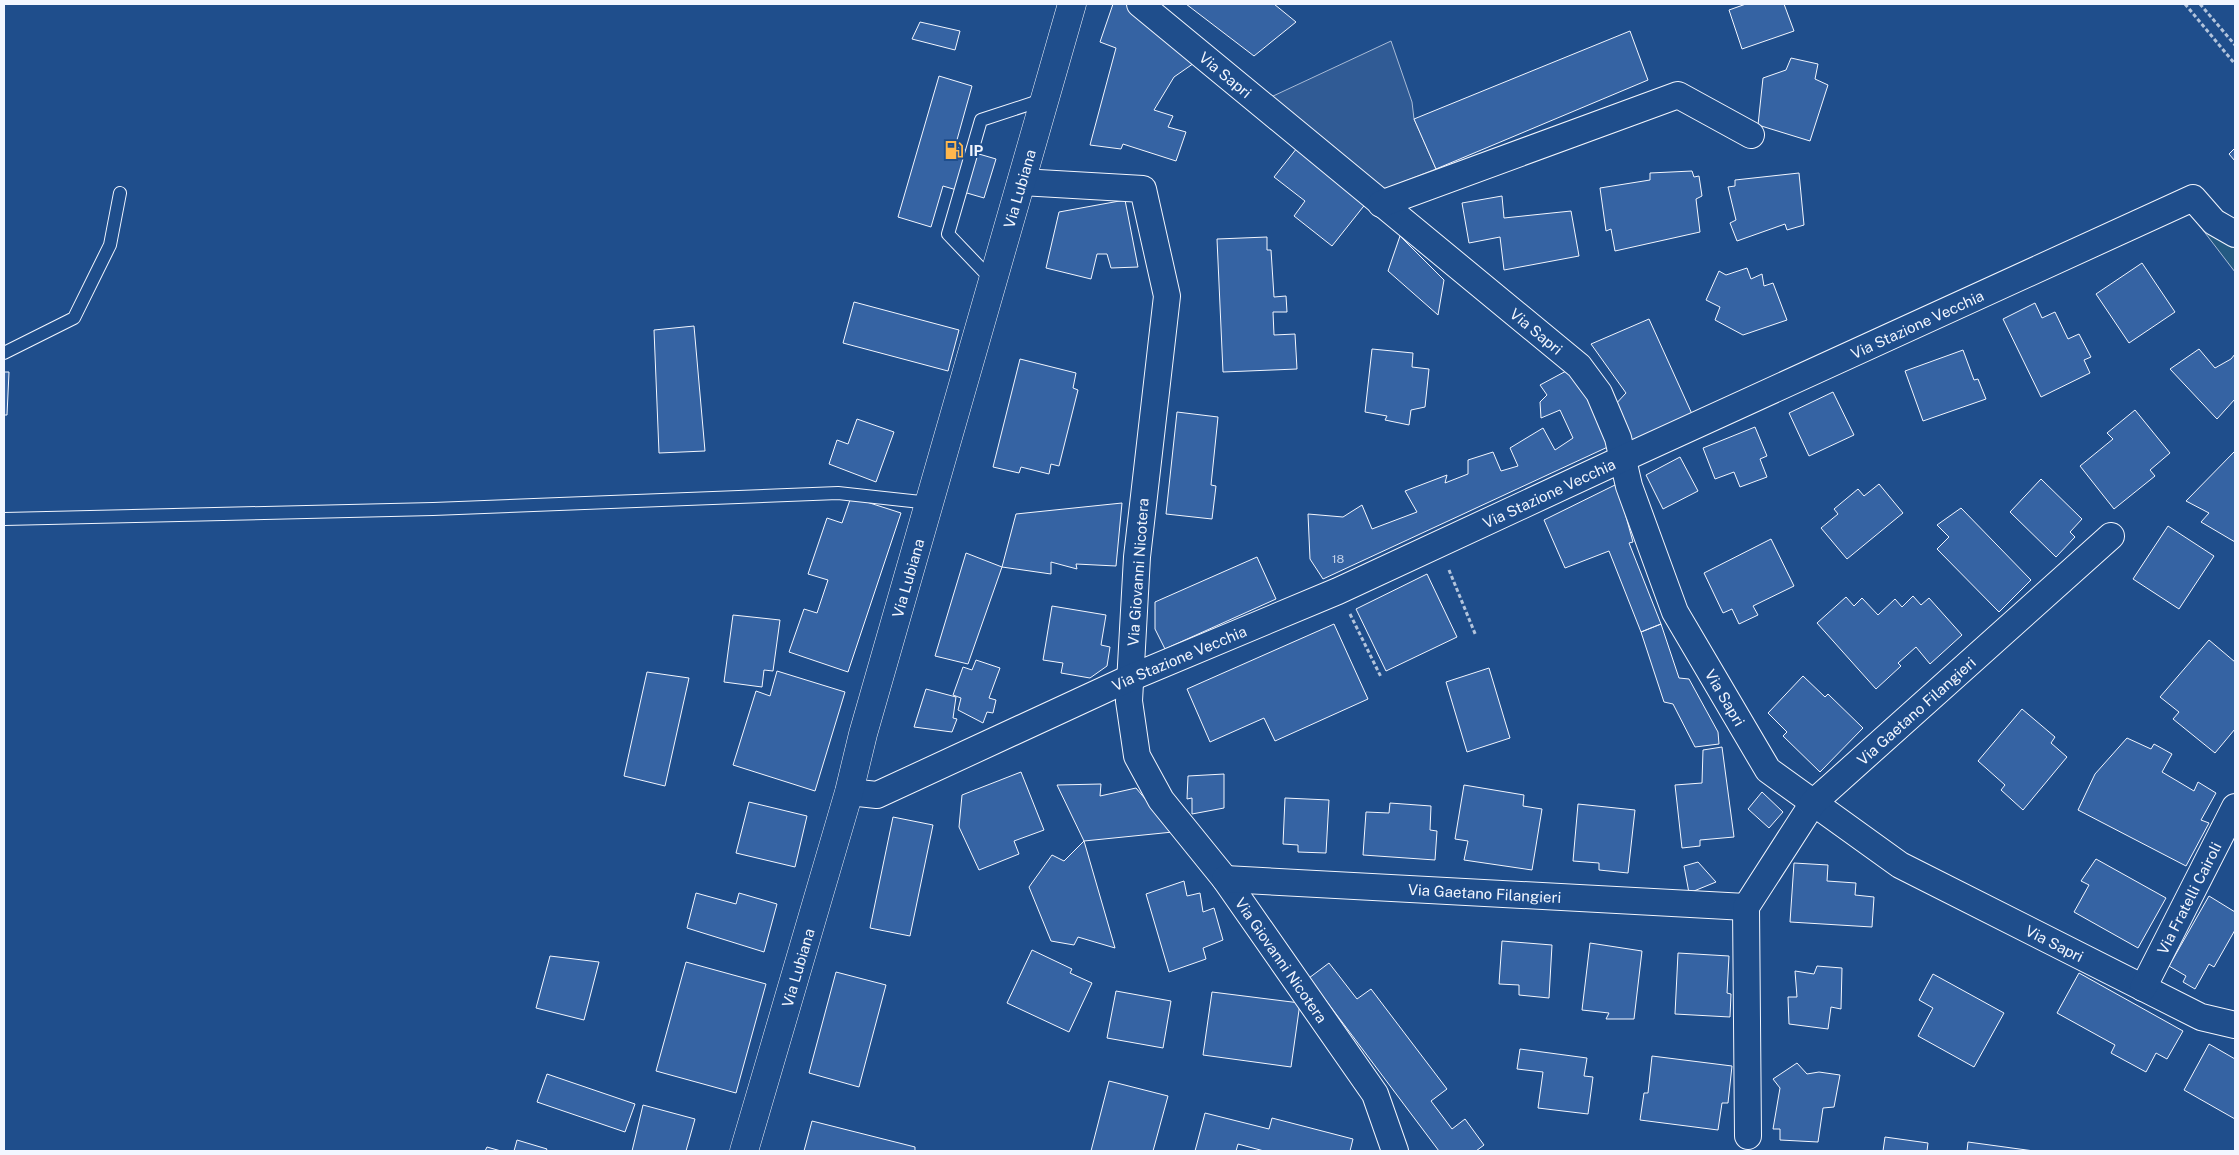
<svg xmlns="http://www.w3.org/2000/svg" width="2239" height="1155" viewBox="0 0 2239 1155" font-family="'Public Sans',sans-serif">
<rect width="100%" height="100%" fill="#1f4e8c"/>
<path fill="#245a82" stroke="#a8bbd7" d="M2209 222 2235 243V272L2199 225Z"/>
<path fill="#305b95" stroke="#a8bbd7" d="M1391 41 1412 102 1414 119 1436 169 1382 190 1271 97Z"/>
<path fill="#3563a3" stroke="#f2f6ff" d="M1113 4H1126L1157 32 1197 61 1174 77 1154 110 1173 116 1168 127 1186 132 1176 161 1123 144 1121 149 1090 145 1116 48 1100 42Z
M1186 4H1274L1296 22 1254 56Z
M1746 4H1784L1794 31 1742 49 1729 10Z
M920 22 960 31 955 50 912 39Z
M1630 31 1648 80 1436 169 1414 119Z
M1791 58 1818 64 1815 79 1828 85 1810 141 1758 125 1763 78 1786 70Z
M939 76 972 86 955 147 996 159 984 198 943 186 931 227 898 217Z
M1297 148 1367 202 1332 246 1294 216 1305 201 1274 177Z
M2235 148V161L2229 154Z
M1692 171 1694 177 1699 176 1702 196 1696 199 1700 232 1615 251 1611 229 1606 231 1600 188 1650 180V173Z
M1799 173 1804 225 1787 230 1785 224 1737 241 1730 223 1736 220 1728 187 1735 186V180Z
M1502 196 1504 218 1571 211 1579 256 1504 270 1500 237 1469 243 1462 203Z
M1125 200 1138 267 1111 268 1107 254H1097L1091 279 1046 268 1059 212Z
M1400 236 1444 280 1438 315 1388 271Z
M1267 237V250H1271L1274 297 1286 296 1287 312H1273L1274 335 1295 334 1297 369 1223 372 1217 239Z
M2142 263 2175 312 2129 343 2096 294Z
M1747 268 1751 279 1762 274 1764 286 1773 283 1787 320 1743 335 1715 320 1720 307 1706 300 1719 271 1726 275Z
M854 302 959 330 948 371 843 343Z
M2035 303 2042 318 2055 312 2068 339 2079 334 2091 357 2084 360 2090 373 2041 397 2003 319Z
M1649 319 1692 414 1625 444 1612 408 1626 393 1591 344Z
M694 326 705 451 659 453 654 330Z
M1372 349 1413 353 1412 367 1429 369 1425 407 1411 410 1409 425 1385 420 1387 416 1365 412Z
M2199 349 2215 368 2231 359 2235 354V399L2217 419 2170 369Z
M1963 350 1974 380 1978 379 1986 399 1923 421 1905 371Z
M1020 359 1076 373 1073 388 1078 390 1059 466 1051 464 1049 474 1021 467 1019 473 993 467Z
M1568 370 1593 399 1612 445 1323 579 1310 559 1308 514 1343 517 1362 505 1372 529 1417 512 1405 491 1447 475 1445 483 1468 474V460L1493 452 1501 471 1518 466 1510 448 1543 428 1555 450 1573 438 1560 410 1541 418 1540 402 1547 395 1540 385Z
M4 372H9L7 415H4Z
M1833 392 1854 435 1809 456 1789 413Z
M2135 410 2170 453 2150 470 2155 476 2114 509 2080 466 2113 439 2107 433Z
M1177 412 1218 417 1211 485 1216 486 1212 519 1166 514Z
M857 419 894 432 876 482 829 464 837 440 848 444Z
M1755 427 1767 456 1760 459 1767 477 1740 487 1734 472 1715 479 1703 448Z
M2235 451V542L2201 522 2209 513 2186 501Z
M1680 457 1698 491 1663 509 1646 475Z
M2041 479 2082 519 2070 532 2075 537 2056 557 2010 512Z
M1617 484 1633 542 1629 543 1661 624 1641 632 1609 551 1565 568 1544 520Z
M1879 484 1903 513 1847 559 1821 528 1838 514 1834 509 1858 489 1864 496Z
M851 497 901 513 848 672 789 652 804 609 817 613 828 580 808 574 827 518 842 523Z
M1122 503 1116 566 1076 564 1077 569 1051 562V574L1002 567 1016 514Z
M1961 508 2031 580 1999 612 1937 549 1949 537 1937 525Z
M2168 526 2214 556 2179 609 2133 579Z
M1771 539 1794 586 1753 606 1758 615 1739 624 1732 609 1723 613 1704 573Z
M966 553 1002 567 968 664 935 656Z
M1257 557 1276 599 1165 649 1155 629V602Z
M1427 574 1457 637 1386 671 1356 609Z
M1913 596 1921 605 1929 598 1962 635 1930 664 1916 647 1898 663 1901 666 1876 689 1817 623 1846 597 1854 606 1862 598 1878 615 1895 599 1902 607Z
M1052 606 1106 615 1101 645 1110 647 1107 666 1090 678 1061 673 1063 663 1043 660Z
M733 615 780 620 773 671 764 670 762 687 724 682Z
M1334 624 1368 699 1275 741 1264 718 1210 742 1187 689Z
M1661 624 1679 678 1689 679 1718 732 1719 744 1695 747 1673 704 1664 702 1641 632Z
M2209 640 2235 662V729L2215 753 2173 719 2179 712 2160 697Z
M976 660 1000 668 989 698 996 700 993 713 987 712 983 723 958 710 961 698 953 695 963 667 972 670Z
M1489 668 1510 738 1467 752 1446 682Z
M777 671 845 692 815 791 733 765 756 691 770 696Z
M647 672 689 678 665 786 624 776Z
M1803 676 1825 697 1828 694 1863 728 1820 772 1783 736 1787 732 1768 713Z
M926 689 956 697 953 718 957 719 952 732 914 727Z
M2022 709 2055 737 2051 743 2067 757 2023 810 2001 790 2005 785 1978 761Z
M2127 738 2151 749 2154 744 2172 754 2162 772 2194 791 2198 782 2216 793 2201 820 2209 823 2186 866 2078 810 2095 774Z
M1722 747 1734 837 1700 840V846L1682 848 1675 785 1702 783 1703 750Z
M1021 772 1044 830 1014 841 1019 854 979 870 959 827 962 795Z
M1224 774V808L1192 814V798L1187 799 1188 776Z
M1101 784 1100 796 1136 788 1173 832 1084 841 1057 785Z
M1464 785 1524 795 1523 806 1542 809 1532 870 1464 860 1468 841 1455 839Z
M1762 792 1783 812 1769 828 1748 809Z
M1285 798 1329 800 1326 853 1298 852V845L1283 844Z
M749 802 807 816 795 867 736 853Z
M1390 803 1431 806 1430 830 1437 831 1435 860 1363 855 1366 812 1389 813Z
M1578 804 1635 810 1628 873 1599 870V863L1573 861Z
M893 817 933 825 910 936 870 928Z
M1084 841 1115 948 1078 937 1074 945 1051 941 1029 887 1052 855 1064 861Z
M2096 859 2166 898 2138 948 2074 912 2089 885 2081 881Z
M1698 862 1716 882 1689 893 1684 866Z
M1794 863 1828 865 1827 881 1856 883 1855 895 1874 897 1872 927 1790 922Z
M1184 881 1187 896 1200 893 1203 912 1214 908 1223 940 1203 948 1206 959 1169 972 1146 894Z
M696 893 736 904 739 893 777 904 764 952 687 928Z
M2209 896 2235 912V930L2214 967 2209 964 2195 989 2183 982 2186 976 2169 966Z
M1502 941 1552 945 1549 998 1519 995V985L1499 984Z
M1590 943 1642 951 1634 1019H1606L1609 1013 1582 1010Z
M1032 950 1072 969 1070 973 1092 983 1069 1032 1007 1003Z
M1678 953 1729 956 1727 993 1731 994 1730 1017 1675 1014Z
M550 956 599 962 584 1020 536 1008Z
M686 962 766 984 736 1093 656 1071Z
M1329 963 1357 999 1371 989 1447 1089 1431 1101 1452 1129 1465 1119 1484 1145 1476 1151H1439L1309 978Z
M1817 966 1842 968 1841 1009 1831 1007 1828 1029 1789 1024 1788 997H1797L1795 971 1814 974Z
M836 972 886 985 859 1087 809 1073Z
M2079 973 2183 1031 2167 1059 2156 1053 2146 1072 2111 1053 2115 1045 2057 1013Z
M1933 974 2004 1013 1974 1067 1918 1036 1933 1008 1919 1000Z
M1116 991 1171 1001 1163 1048 1107 1038Z
M1212 992 1300 1003 1291 1067 1203 1055Z
M2209 1044 2235 1059V1119L2184 1090Z
M1520 1049 1587 1058 1584 1076 1593 1077 1588 1114 1538 1108 1543 1072 1517 1069Z
M1652 1056 1732 1066 1728 1103H1722L1718 1130 1640 1120 1644 1093H1648Z
M1797 1063 1807 1074 1819 1072 1840 1075 1834 1107 1823 1108 1818 1142 1780 1140V1129H1773L1780 1088 1773 1079Z
M547 1074 635 1104 625 1132 537 1102Z
M1109 1081 1168 1096 1153 1151H1091Z
M643 1105 695 1119 686 1151H632Z
M1205 1113 1269 1129 1272 1118 1353 1139 1350 1151H1264L1238 1144 1236 1151H1195Z
M812 1121 915 1147V1151H804Z
M1885 1137 1928 1143 1927 1151H1883Z
M517 1140 547 1149 546 1151H514Z
M1968 1142 2034 1151H1967Z
M487 1147 501 1151H485Z"/>
<g fill="none" stroke-linecap="round" stroke-linejoin="round">
<g stroke="#f2f6ff" stroke-width="14">
<path id="service" d="M992 280 948 234 981 120 1045 99
M4 353 74 318 110 245 120 193
M4 519 433 509 838 493 930 503"/>
</g>
<g stroke="#f2f6ff" stroke-width="28">
<g id="minor">
<path id="s1" d="M1140 4 1579 366 1599 393 1618 438 1629 486 1675 612 1768 770 1900 865 2201 1017 2235 1025"/>
<path id="s2" d="M1021 182 1143 189 1167 296 1137 557 1129 701 1137 756 1161 800 1225 879 1375 1094 1395 1151"/>
<path d="M1381 204 1678 95 1751 135"/>
<path id="s3" d="M849 792 877 795 1130 678 1338 591 1622 459 2193 198 2214 222 2235 234"/>
<path id="s4" d="M1225 879 1746 907"/>
<path id="s5" d="M2143 988 2235 807"/>
<path id="s6" d="M1748 1136 1746 907 1813 803 2111 536"/>
</g>
</g>
<g stroke="#f2f6ff" stroke-width="29">
<g id="tertiary">
<path id="s7" d="M744 1151 849 792 863 734 1072 4"/>
</g>
</g>
<path stroke="#b3c4dc" stroke-width="3" stroke-dasharray="4 2.5" stroke-linecap="butt" d="M2185 4 2235 64
M2200 4 2235 45
M1449 570 1476 636
M1350 614 1381 677"/>
<use href="#service" stroke="#1f4e8c" stroke-width="12"/>
<use href="#minor" stroke="#1f4e8c" stroke-width="26"/>
<use href="#tertiary" stroke="#1f4e8c" stroke-width="28"/>
</g>
<defs>
<g id="fuel-bare" transform="scale(1.5)"><path d="M-5.5-6h7V0h2V4h1.3V-2.5L3-4.5l.8-.8L6-3V5H2.5V1h-1V6h-7ZM-4.2-4.7v3.2H.2V-4.7Z" fill="#ffb74d" stroke="#1f4e8c" stroke-width="2.5" paint-order="stroke"/></g>
</defs>
<g fill-rule="evenodd">
<use href="#fuel-bare" x="954" y="150"/>
</g>
<g text-anchor="middle" dominant-baseline="central" stroke-width="4" stroke-linejoin="round" paint-order="stroke">
<g font-size="12" fill="#c3d1e8">
<text x="1338" y="559">18</text>
</g>
<g font-size="15" fill="#f2f6ff" stroke="#1f4e8c">
<text stroke="none"><textPath href="#s1" startOffset="111">Via Sapri</textPath></text>
<text stroke="none"><textPath href="#s7" startOffset="1001">Via Lubiana</textPath></text>
<text stroke="none"><textPath href="#s3" startOffset="1170">Via Stazione Vecchia</textPath></text>
<text stroke="none"><textPath href="#s1" startOffset="514">Via Sapri</textPath></text>
<text stroke="none"><textPath href="#s3" startOffset="765">Via Stazione Vecchia</textPath></text>
<text transform="translate(1138 572) rotate(-86)">Via Giovanni Nicotera</text>
<text stroke="none"><textPath href="#s7" startOffset="596">Via Lubiana</textPath></text>
<text stroke="none"><textPath href="#s3" startOffset="360">Via Stazione Vecchia</textPath></text>
<text stroke="none"><textPath href="#s1" startOffset="934">Via Sapri</textPath></text>
<text stroke="none"><textPath href="#s6" startOffset="491">Via Gaetano Filangieri</textPath></text>
<text stroke="none"><textPath href="#s4" startOffset="260">Via Gaetano Filangieri</textPath></text>
<text stroke="none"><textPath href="#s5" startOffset="101">Via Fratelli Cairoli</textPath></text>
<text stroke="none"><textPath href="#s1" startOffset="1354">Via Sapri</textPath></text>
<text stroke="none"><textPath href="#s2" startOffset="945">Via Giovanni Nicotera</textPath></text>
<text stroke="none"><textPath href="#s7" startOffset="191">Via Lubiana</textPath></text>
</g>
<g font-size="15" font-weight="bold" fill="#f2f6ff" stroke="#1f4e8c" text-anchor="start">
<text x="969" y="150">IP</text>
</g>
</g>
<rect width="2239" height="1155" fill="none" stroke="#f2f6ff" stroke-width="10"/>
</svg>
